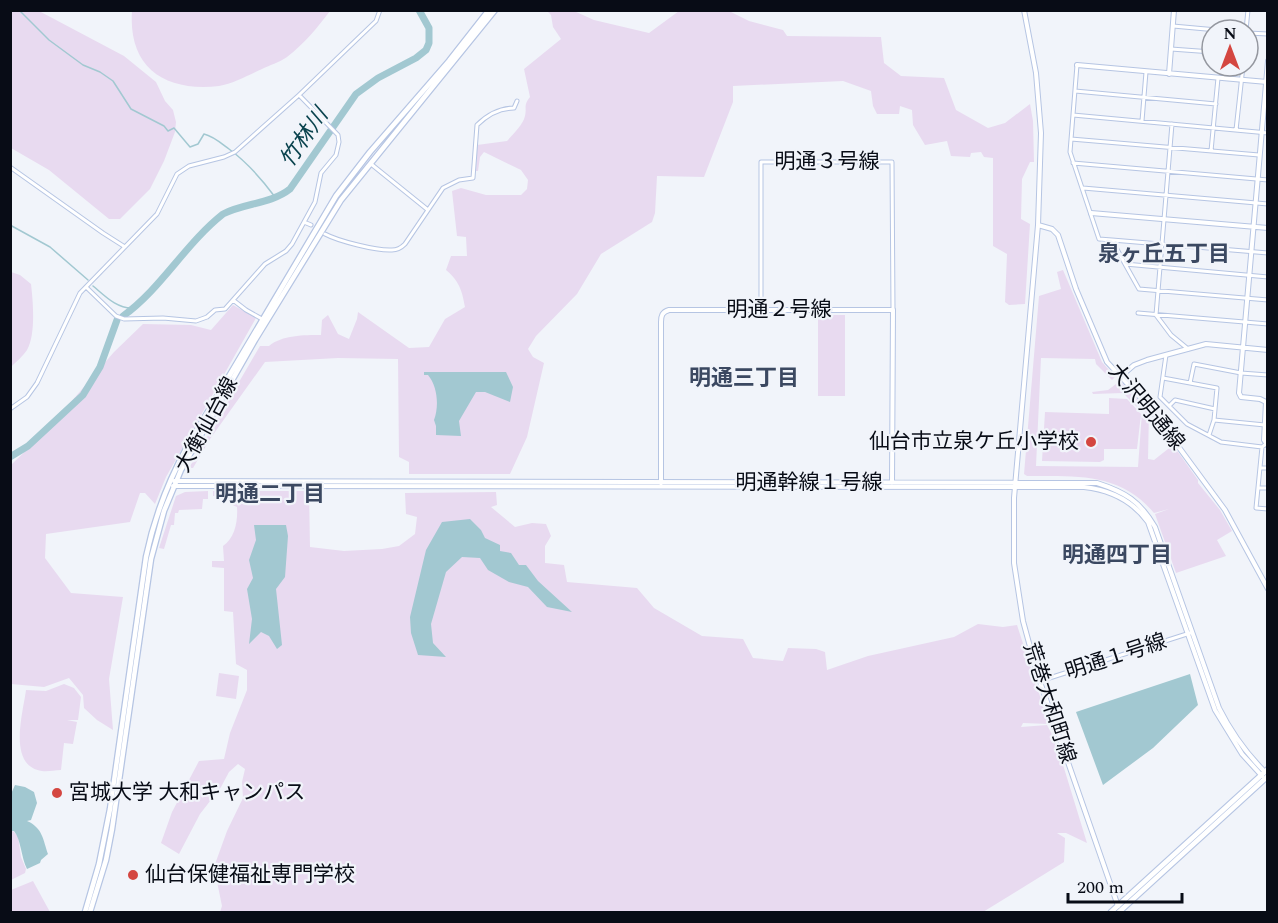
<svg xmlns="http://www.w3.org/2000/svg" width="1278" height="923" viewBox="0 0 1278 923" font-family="Spectral,'Noto Sans JP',serif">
<rect width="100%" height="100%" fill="#f1f4fa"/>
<path fill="#e8daf0" d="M11 10 39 11 124 56 156 82 165 101 173 110 176 122 175 132 164 161 150 189 120 219H109L49 170 11 148Z
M727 10 749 21 783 30 787 36 881 37 884 63 901 76 944 78 956 110 988 128 1005 123 1030 104 1033 121 1034 162H1030L1022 179 1021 219 1030 224 1025 304 1009 305 1005 302 1007 254 993 246V158L984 157 981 152 971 153 970 157 951 156 947 141 925 145 913 125 912 110 900 106 899 114H877L873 106 871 91 843 81 733 86V102L704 177 657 176 655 213 652 222 601 254 577 294 536 336 528 349 533 357 544 363 527 437 510 474H409V462L399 457 398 359 338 358 265 362 210 439 193 468H189L260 346H269C282 335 304 335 321 335L322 320 328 315 338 334 349 339 357 319 358 312 409 348 429 347 445 319 465 307C462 290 459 281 446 270L451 256H467L466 237 457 236 452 191 461 188 486 195H521L527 189 528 180 521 170 484 152 480 157 478 171H476L477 145 507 141C513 134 523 125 525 116 527 107 523 106 530 97L524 69 561 39 553 27 551 15 547 11H574L594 20 649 33 679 11Z
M132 11V10L330 11C318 27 304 44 287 57 280 62 270 65 262 69 249 75 233 84 219 86 165 92 128 68 132 11Z
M1063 270 1102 362 1115 377 1112 380 1096 364 1095 359 1041 358 1036 466 1138 467 1142 412 1123 393 1093 394 1092 392 1108 390 1120 381 1149 411 1148 459 1154 460 1173 445 1198 480V483L1220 510 1232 531 1217 540 1226 556 1176 573 1155 514 1169 509 1154 513C1120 472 1076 476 1027 476L1024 474 1039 296 1061 289 1057 272Z
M11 272 20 275 31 284C33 301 36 334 27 350 23 356 16 362 11 367Z
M233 305 256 318 166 477 155 504 145 493H140L130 522 46 534 45 558 71 593 123 597 109 679 113 730 97 720 84 708 83 695 69 678 44 687 11 684V465L45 432 114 352 143 324 191 325 211 330Z
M824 315H845V396H818V317Z
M1109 398 1127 399 1141 414 1137 449H1104V460L1100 462 1042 461 1045 412 1109 414Z
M208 491V499H203L202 509 179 510 178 513H175L174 525H171L164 549 159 548 176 496 185 492Z
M213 491H309L310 547 344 551 382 549 399 546 415 534 417 517 406 514 405 493 496 492 497 505 491 507 515 527 532 523 546 524 551 536 545 546V563L564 565 567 582 637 588 654 608 702 636 743 639 753 658 783 661 788 648 816 649 825 652 827 670 868 656 954 637 978 624 1003 627 1017 625 1049 724 1023 723 1021 727 1047 725 1056 742 1087 843 1066 833H1057L1065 838 1064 862 983 912H220L222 906 214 867 227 831 243 798 242 782 245 769 238 764 229 772 221 787 200 814 179 854 161 843 172 812 199 761 224 759 230 733 247 690V670L236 664 233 612 224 611V568L212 567V561H224L223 546C235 538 238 521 237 507L230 504V496H213Z
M219 673 239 676 236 699 216 696Z
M64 684 74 688 81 697 78 720H67L77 722 73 744 64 743 61 770C54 770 48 772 42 771 7 766 23 713 26 690L46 691Z
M13 831 18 836 21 857 26 869 25 873 11 880 10 832Z
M33 881 50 912H11V890Z"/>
<path fill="#a2c8d1" d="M424 372H506L513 387 510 402 485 392H476L459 421 461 436 436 435V426L434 420C439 407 438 387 428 375H424Z
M470 519 481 530 485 538 500 545V551L511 553 519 565H526L538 581 572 612 547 607 528 587 509 582 488 570 480 558 462 557 446 572 431 624 433 643 446 657 418 655 411 633 410 617 426 550 442 522Z
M254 525H286L288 536 285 577 276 589 282 645 277 649 269 636 261 632 249 644 252 619 247 589 253 578 249 560 256 540Z
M1190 674 1198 705 1153 748 1103 785 1076 712Z
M15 785 25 787 34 792 37 803 31 820 27 821C43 828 43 840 48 854L41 860 40 863 27 869C21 857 21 839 14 831H11V794Z"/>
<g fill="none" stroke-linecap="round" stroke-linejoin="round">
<path stroke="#a2c8d1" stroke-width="1.5" d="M19 10 49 40 83 65 100 72 113 81 131 109 164 126 168 131 174 128 190 147 198 144 204 134C213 136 221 143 229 149 248 163 261 178 275 197
M10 225 50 247 88 280
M93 286C105 296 117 309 133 308"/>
<path stroke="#a2c8d1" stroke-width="7" d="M123 316C161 289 185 244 223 214 244 203 271 204 290 189L356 94 378 78 416 58 426 50 429 43V28L419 10
M10 457 28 446 83 395 100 367 117 320"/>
<g stroke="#b6c5e3" stroke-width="5">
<path id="minor" d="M1173 26 1217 30
M1246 30 1248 10
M1248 33 1268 34
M1171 49 1212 52
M1077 65 1070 152 1099 239 1112 240 1125 264 1268 277
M1075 91 1216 104
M1073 115 1268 133
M1142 121 1146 72
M1172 124 1156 315 1171 335 1188 349
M1236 130 1243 66
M1071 139 1259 155
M1211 151 1218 78
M1073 163 1268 180
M371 164 428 210
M10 167 103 233 125 247
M1083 188 1268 204
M304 222 311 225
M325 234C338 241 377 251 392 250 397 250 401 248 405 244L443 188 459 180 473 178 477 125C488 114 499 108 514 108L517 101
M1112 240 1268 253
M1125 264 1139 289 1268 300
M86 287 116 316 124 319 163 318 196 321 207 317 215 310 225 309 233 300
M761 310V162H892L893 310
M1138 313 1268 324
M262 319 246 310 233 300 265 264 286 251 292 244 315 202 321 173 336 155 339 142 338 135 299 95 376 21 380 10
M1166 355 1160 397 1187 424 1221 442 1262 447
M1163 378 1217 388 1214 420 1209 435
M1190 383 1194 364 1241 373 1268 375
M1169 406 1175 400 1215 409
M10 409 27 397 37 383 80 293 157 214 177 174 189 166 224 157 235 152 299 95
M1214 420 1265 425
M1266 444 1262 447 1256 508 1268 509
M1260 468H1268
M1258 488H1268
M1040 681 1190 633"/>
</g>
<g stroke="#b6c5e3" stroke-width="6">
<path id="tertiary" d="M1024 10 1036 73 1041 133 1038 225 1014 498V563L1023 621 1038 676 1118 906
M1268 61 1239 393 1241 397 1260 399 1266 402 1264 440 1268 446
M1077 65 1267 82
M1169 74 1174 10
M1091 213 1268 228
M1038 225 1052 229 1058 235 1076 289 1107 362 1150 408 1225 510 1268 589
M1120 377 1134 365 1147 360 1206 344 1268 350
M174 481 1097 483C1125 492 1140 501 1155 527L1219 708C1231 732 1246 753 1265 772
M661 483V322C661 316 662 312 669 310H893L892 483
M173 486 1084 487C1111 490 1132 500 1148 522L1215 710 1242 754 1262 776"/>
</g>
<g stroke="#b6c5e3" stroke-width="7">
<path id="secondary" d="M85 912 99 864 110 809 146 557C154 518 168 482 187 447L336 196 370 152 449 61 489 10
M90 912 106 860 112 829 151 559 164 511 181 470 255 340 341 200 495 10
M1111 912 1268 769
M1119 912 1268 776"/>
</g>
<use href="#minor" stroke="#fff" stroke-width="3"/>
<use href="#tertiary" stroke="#fff" stroke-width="4"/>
<use href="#secondary" stroke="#fff" stroke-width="4.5"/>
</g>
<g fill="#d44640" stroke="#f1f4fa" stroke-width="2">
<circle cx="1091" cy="442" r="6"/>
<circle cx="57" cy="793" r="6"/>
<circle cx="133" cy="875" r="6"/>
</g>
<g text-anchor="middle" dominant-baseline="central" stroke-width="4.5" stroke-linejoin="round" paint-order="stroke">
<g font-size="21" fill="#080c16" stroke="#f1f4fa">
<text x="827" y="162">明通３号線</text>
<text x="779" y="310">明通２号線</text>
<text transform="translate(1146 407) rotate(50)">大沢明通線</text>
<text transform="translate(207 425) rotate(-61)">大衡仙台線</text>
<text x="809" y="483">明通幹線１号線</text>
<text transform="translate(1116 657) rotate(-18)">明通１号線</text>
<text transform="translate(1049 703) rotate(72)">荒巻大和町線</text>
</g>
<g font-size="21" fill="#080c16" stroke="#f1f4fa" text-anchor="start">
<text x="1079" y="442" text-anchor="end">仙台市立泉ケ丘小学校</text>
<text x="69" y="793">宮城大学 大和キャンパス</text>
<text x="145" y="875">仙台保健福祉専門学校</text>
</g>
<g font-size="22" font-style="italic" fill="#0a434e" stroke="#f1f4fa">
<text transform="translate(304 138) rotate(-55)">竹林川</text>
</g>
<g font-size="22" font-weight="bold" fill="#3b4861" stroke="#f1f4fa">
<text x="1164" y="254">泉ヶ丘五丁目</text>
<text x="744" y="378">明通三丁目</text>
<text x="270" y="494">明通二丁目</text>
<text x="1117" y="555">明通四丁目</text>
</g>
</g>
<rect width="1278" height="923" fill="none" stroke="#080c16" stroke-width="24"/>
<g transform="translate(1230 48)"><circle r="28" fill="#f1f4fa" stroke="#94979f" stroke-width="1.5"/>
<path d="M0-4.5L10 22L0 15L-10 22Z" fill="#d44640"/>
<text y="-9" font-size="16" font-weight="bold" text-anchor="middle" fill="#080c16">N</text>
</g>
<path d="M1068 893v9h114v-9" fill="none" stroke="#080c16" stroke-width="3"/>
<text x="1077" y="893" font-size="18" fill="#080c16" stroke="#f1f4fa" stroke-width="4.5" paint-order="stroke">200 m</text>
</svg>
